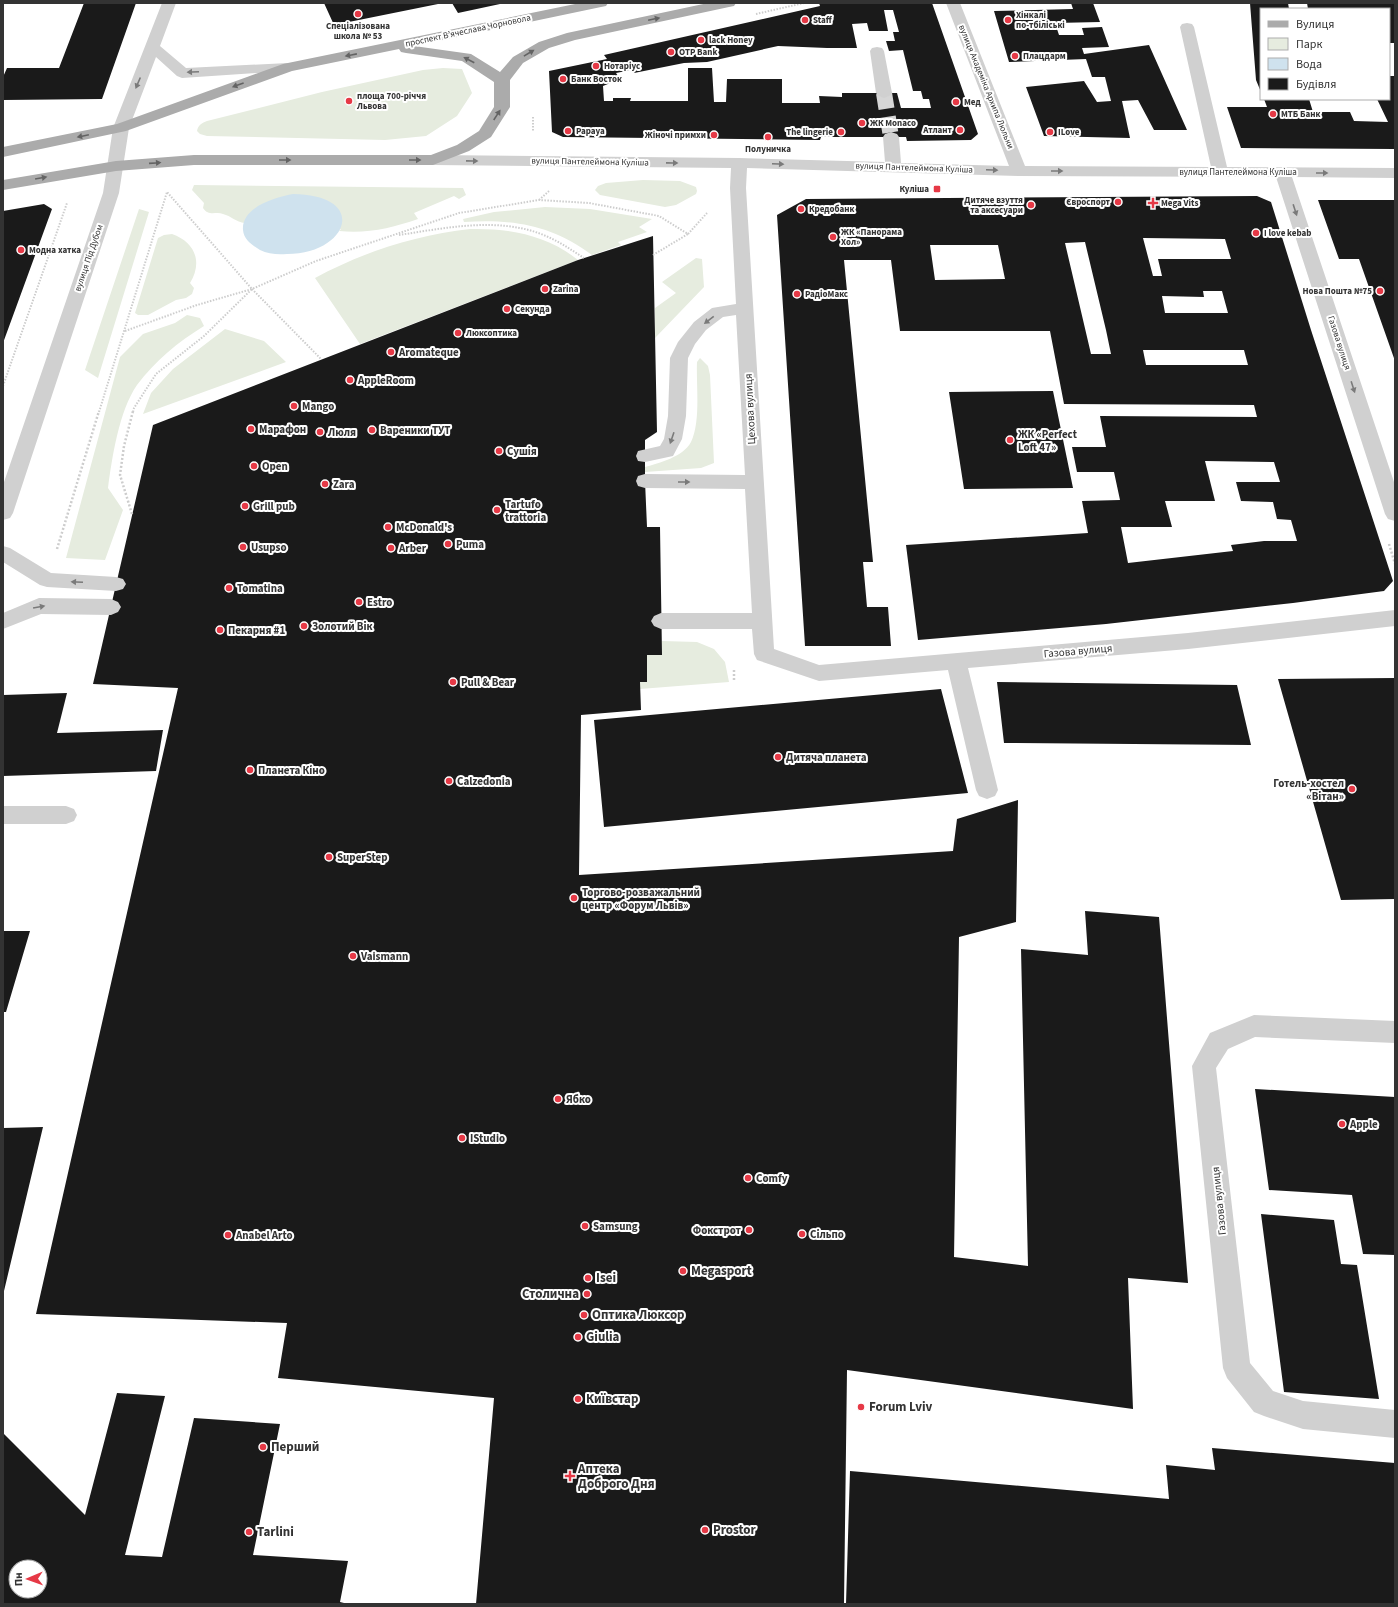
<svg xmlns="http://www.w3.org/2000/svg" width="1398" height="1607" viewBox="0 0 1398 1607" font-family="'Source Sans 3',sans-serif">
<rect width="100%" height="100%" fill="#fff"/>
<path fill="#e6ecdf" d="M443 68 462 69 472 93 457 116 426 136 385 140 207 136 200 134 197 131C198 125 202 123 207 121L322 92 423 70Z
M643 180 680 181 696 187 697 191 696 194 676 205 665 207 600 195 595 190 598 186 606 183Z
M194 185 463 188 466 195 459 199 454 196 414 213 418 219C392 228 367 234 339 231L341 229 245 219V223C236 222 231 216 223 214 216 211 209 217 203 208L204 203 192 190Z
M545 207 590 209 652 219 639 227 647 232 618 242 621 245 592 255C551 225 514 219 464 222L463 219 494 212Z
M139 209 149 212 98 378 85 370Z
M470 229C509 228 547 235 578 260L360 344 315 278C363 252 416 235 470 229Z
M172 234C195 242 203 262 190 283L194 288 192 294 186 298 176 300 148 315H138L135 313 158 238 164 235Z
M696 258 702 259 704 287 655 338V308L676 293 662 282Z
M187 315 200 318 204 326C178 342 155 361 137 385 119 411 112 458 108 488L123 510 105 560 66 558 120 357 143 334 175 323Z
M225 329 264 341 286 362 143 414 151 393 173 369Z
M700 358 708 366 710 375 714 463 701 468 645 472V467C659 463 683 457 691 442 701 421 696 385 697 362Z
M662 641 697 642 714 649 725 662 729 682 640 689V682H647V655H662Z"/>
<path fill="#cfe2ee" d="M293 194C370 195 348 254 287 254 278 255 268 254 260 250 252 245 244 240 243 230 241 207 276 197 293 194Z"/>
<path fill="#1a1a1a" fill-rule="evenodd" d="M84 3H136L102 99 3 100V77L7 68H59Z
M324 3H438V4L334 25Z
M452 3H500V4L458 13Z
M819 3H932L978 134 971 140 907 141 906 137H821L820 140 563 137 552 132 549 71 607 59 604 55 820 6ZM884 10H893L899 32H893L895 41H886L889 51 903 50 913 91H921L923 99H929L931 108H901L897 93H842V97L819 96 820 103H782V79H727L726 102H714L712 68H688V101H630L631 98H613V101H604L603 86 620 79 616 73 631 70 634 73 684 63 707 62 778 46 827 48H857L852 24 867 23 869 31H888Z
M1071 3H1093L1100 22 1055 23 1059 35H1084L1082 28 1102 27 1109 47 1082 48 1084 54 1149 45 1187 130H1154L1138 100 1122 101 1130 138 1044 136 1026 87 1084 81 1097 102 1111 101 1105 77H1092L1086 59 1009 62 994 11 1073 9Z
M1250 3H1288L1289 9H1261V92L1256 80Z
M1307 3H1395V43H1389V9H1308Z
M1389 76H1395V149L1241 148 1227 107H1267L1264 99H1309L1313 112H1350L1354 121 1388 122 1377 99H1389Z
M1257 196 1271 202 1311 330 1393 581 1384 591 1293 603 1106 624 918 640 906 545 1088 533 1082 501 1120 500 1114 472H1077L1072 447H1106L1100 416 1257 417 1254 405 1064 404 1050 331H900L891 260H844L873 562H863L867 607H888L891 646H805L777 215 806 199ZM1143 238 1225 239 1231 259H1158L1162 276H1153ZM1085 242 1106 330 1111 354H1091L1065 243ZM930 245H998L1005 279 935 280ZM1203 291H1222L1228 313H1165L1162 296 1204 297ZM1143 350H1244L1248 365H1146ZM1205 461 1274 462 1280 482H1236L1241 501 1273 502 1277 519 1291 520 1297 541H1264L1231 545 1233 551 1128 563 1121 527H1172L1165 501H1215Z
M1318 200H1395V361L1359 259H1339Z
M44 204 52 209 3 343V211Z
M653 236 657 432 645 440V481L647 527H660L662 655H647V682H640L641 710 581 715 579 875 953 851 957 819 1018 800 1016 922 959 937 954 1257 1028 1266 1021 949 1088 955 1085 911 1159 917 1188 1283 1128 1278 1133 1409 847 1370 844 1604H476L494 1398 278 1378 287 1323 36 1314 178 688 93 684 153 425 578 260Z
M1053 391 1073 488 964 489 949 392Z
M1395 678V899L1341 900 1278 679Z
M997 682 1237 685 1251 745 1004 743Z
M941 689 968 793 604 827 594 720Z
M67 693 57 733 163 730 156 771 3 776V695Z
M3 931H30L6 1012H3Z
M1255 1089 1395 1097V1255L1363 1254 1352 1195 1269 1190Z
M43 1127 4 1291H3V1128Z
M1261 1214 1334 1220 1341 1264 1357 1265 1379 1399 1284 1392Z
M117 1393 165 1396 125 1555 162 1557 194 1418 280 1424 253 1555 348 1561 340 1602 348 1604H3V1433L85 1515ZM16 1567H40V1591H16Z
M1212 1448 1395 1463V1604H846L850 1471 1169 1499 1166 1465 1215 1470Z"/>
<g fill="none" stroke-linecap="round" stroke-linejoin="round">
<path stroke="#d6d6d6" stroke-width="16" stroke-dasharray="16 8" stroke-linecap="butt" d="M884 93 891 137"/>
<path stroke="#cdcdcd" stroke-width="2" stroke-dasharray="1.5 1.5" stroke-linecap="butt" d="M756 14 804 3
M533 117V132
M539 200 549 191
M399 235C445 228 497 217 541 234 557 240 570 249 584 258
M653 255 688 234
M252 289 321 359
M125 331 197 305 252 289 316 261 459 213 539 200 589 203 659 216 688 234 707 213
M3 386 67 203
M99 412 167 192
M133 412 134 408 156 374 204 336 252 289 167 192"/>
<path stroke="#cdcdcd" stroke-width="2.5" stroke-dasharray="2 2" stroke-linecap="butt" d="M132 514 120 475 124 446 133 411
M1389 544 1395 564
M57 549 99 411
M734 670V681"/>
<path fill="#d0d0d0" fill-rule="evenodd" d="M162 3H176L160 46 186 68 288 63 293 64 295 67 293 70 288 71 182 78 177 76 156 57 129 128 119 193 13 513 10 518 3 520V485L103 193 113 128Z
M946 3H960L1025 166 1211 167 1180 27 1182 24 1187 23 1192 24 1194 27 1227 167 1395 168V178L1292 177 1395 485V521L1388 519 1385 514 1276 177 1018 176 747 168 746 188 774 649 819 665 1188 633 1395 610V626L1188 649 968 668 998 790 995 796 987 799 979 796 976 790 948 670 819 681 757 660 754 654 752 629H661L654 626 651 621 654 616 661 613H752L745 489 645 488 638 486 636 481 638 476 645 474 745 475 736 315 723 317 706 330 695 344 688 358 686 416 682 439 673 456 645 462 638 461 636 456 638 451 660 446 664 439 668 416 670 358 678 342 694 322 712 308 736 304 730 188 731 168 433 165 427 163 425 160 427 157 433 155 739 158 885 162 883 137 885 134 891 132 897 134 899 137 901 163 1009 166Z
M877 47 882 48 884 51 892 93 889 96 884 98 879 96 876 93 870 51 872 48Z
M3 546 10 548 51 573 116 577 123 579 126 584 123 589 116 591 47 587 40 585 3 562Z
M39 598 111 599 118 602 121 607 118 612 111 615 41 614 3 629V613Z
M3 806H66L74 809 77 815 74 821 66 824H3Z
M1254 1015 1395 1021V1043L1255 1037 1228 1049 1216 1068 1250 1363 1273 1391 1303 1401 1395 1410V1438L1303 1429 1264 1416 1254 1412 1227 1378 1223 1368 1192 1066 1210 1033Z"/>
<path fill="#ababab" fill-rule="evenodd" d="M580 3H608L606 6 601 7 414 46 471 54 500 72 513 57 539 42 567 33 708 3H736L734 6 729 7 575 40 549 48 523 63 510 80V107L491 137 469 151 433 165H194L116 171 3 190V180L116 161 194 155H431L457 145 479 131 494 107V82L462 61 406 53 401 52 399 49 292 71 126 131 3 157V147L117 124 283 64Z"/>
</g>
<defs><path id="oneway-solid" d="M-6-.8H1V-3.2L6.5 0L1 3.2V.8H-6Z"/></defs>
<g fill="#636363">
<use href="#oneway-solid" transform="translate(654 19) rotate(-12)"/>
<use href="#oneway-solid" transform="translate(529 53) rotate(-31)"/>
<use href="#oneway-solid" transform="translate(351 55) rotate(169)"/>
<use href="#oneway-solid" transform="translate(469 60) rotate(-152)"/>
<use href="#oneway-solid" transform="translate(238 85) rotate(160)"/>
<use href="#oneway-solid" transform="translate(497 115) rotate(-57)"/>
<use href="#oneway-solid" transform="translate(83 136) rotate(168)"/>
<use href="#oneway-solid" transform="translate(285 160)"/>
<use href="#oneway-solid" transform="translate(415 160)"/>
<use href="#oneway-solid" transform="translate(155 163) rotate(-4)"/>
<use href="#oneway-solid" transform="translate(41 178) rotate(-10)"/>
</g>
<g fill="#7a7a7a">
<use href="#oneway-solid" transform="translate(193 72) rotate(178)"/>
<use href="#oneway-solid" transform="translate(138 83) rotate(113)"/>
<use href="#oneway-solid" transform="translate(472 161) rotate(1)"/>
<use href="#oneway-solid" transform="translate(672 163) rotate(1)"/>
<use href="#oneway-solid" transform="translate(778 164) rotate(2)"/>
<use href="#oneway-solid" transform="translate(992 170) rotate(2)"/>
<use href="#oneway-solid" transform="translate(1057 171)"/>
<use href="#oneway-solid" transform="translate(1322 173)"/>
<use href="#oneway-solid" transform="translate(1295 210) rotate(72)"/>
<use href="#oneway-solid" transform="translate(709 320) rotate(142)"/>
<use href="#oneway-solid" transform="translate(1353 387) rotate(72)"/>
<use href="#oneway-solid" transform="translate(672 438) rotate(109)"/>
<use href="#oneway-solid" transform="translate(684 482)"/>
<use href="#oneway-solid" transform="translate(77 582) rotate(-177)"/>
<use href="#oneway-solid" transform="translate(39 607) rotate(-10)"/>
</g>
<g fill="#e63946" stroke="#fff" stroke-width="1.5">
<circle cx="358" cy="14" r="4"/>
<circle cx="805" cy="20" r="4"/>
<circle cx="1008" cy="20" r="4"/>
<circle cx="701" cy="40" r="4"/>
<circle cx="671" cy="52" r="4"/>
<circle cx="1015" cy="56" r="4"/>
<circle cx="596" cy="66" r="4"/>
<circle cx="563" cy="79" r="4"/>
<circle cx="349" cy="101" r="4"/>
<circle cx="956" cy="102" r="4"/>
<circle cx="1273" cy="114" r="4"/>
<circle cx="862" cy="123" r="4"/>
<circle cx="960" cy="130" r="4"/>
<circle cx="568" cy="131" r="4"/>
<circle cx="841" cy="132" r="4"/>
<circle cx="1050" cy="132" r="4"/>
<circle cx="714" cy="135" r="4"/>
<circle cx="768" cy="137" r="4"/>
<rect x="933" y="185" width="8" height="8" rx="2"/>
<circle cx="1118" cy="202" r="4"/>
<path d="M1151 197h4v4h4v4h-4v4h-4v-4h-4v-4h4z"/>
<circle cx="1031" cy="205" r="4"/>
<circle cx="801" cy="209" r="4"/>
<circle cx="1256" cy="233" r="4"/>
<circle cx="833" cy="237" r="4"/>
<circle cx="21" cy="250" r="4"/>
<circle cx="545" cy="289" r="4"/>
<circle cx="1380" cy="291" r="4"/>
<circle cx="797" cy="294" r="4"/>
<circle cx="507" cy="309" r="4"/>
<circle cx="458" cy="333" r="4"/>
<circle cx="391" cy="352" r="4"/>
<circle cx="350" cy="380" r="4"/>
<circle cx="294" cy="406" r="4"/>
<circle cx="251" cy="429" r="4"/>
<circle cx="372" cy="430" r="4"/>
<circle cx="320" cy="432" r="4"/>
<circle cx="1010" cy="440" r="4"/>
<circle cx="499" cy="451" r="4"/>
<circle cx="254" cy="466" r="4"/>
<circle cx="325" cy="484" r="4"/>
<circle cx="245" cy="506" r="4"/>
<circle cx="497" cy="510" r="4"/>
<circle cx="388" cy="527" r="4"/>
<circle cx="448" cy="544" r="4"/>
<circle cx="243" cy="547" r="4"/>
<circle cx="391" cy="548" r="4"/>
<circle cx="229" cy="588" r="4"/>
<circle cx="359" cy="602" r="4"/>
<circle cx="304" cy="626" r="4"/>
<circle cx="220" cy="630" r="4"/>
<circle cx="453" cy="682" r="4"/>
<circle cx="778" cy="757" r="4"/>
<circle cx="250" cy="770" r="4"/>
<circle cx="449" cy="781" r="4"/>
<circle cx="1352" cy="789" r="4"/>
<circle cx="329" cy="857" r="4"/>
<circle cx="574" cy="898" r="4"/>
<circle cx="353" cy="956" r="4"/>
<circle cx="558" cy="1099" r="4"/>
<circle cx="1342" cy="1124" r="4"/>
<circle cx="462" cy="1138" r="4"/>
<circle cx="748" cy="1178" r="4"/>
<circle cx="585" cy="1226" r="4"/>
<circle cx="749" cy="1230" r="4"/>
<circle cx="802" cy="1234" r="4"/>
<circle cx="228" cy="1235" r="4"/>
<circle cx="683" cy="1271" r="4"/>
<circle cx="588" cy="1278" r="4"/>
<circle cx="587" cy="1294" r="4"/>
<circle cx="584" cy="1315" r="4"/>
<circle cx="578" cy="1337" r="4"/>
<circle cx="578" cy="1399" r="4"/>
<circle cx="861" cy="1407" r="4"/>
<circle cx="263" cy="1447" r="4"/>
<path d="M568 1470h4v4h4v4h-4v4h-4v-4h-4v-4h4z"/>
<circle cx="705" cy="1530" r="4"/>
<circle cx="249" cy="1532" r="4"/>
</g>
<g text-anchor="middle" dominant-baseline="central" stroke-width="4" stroke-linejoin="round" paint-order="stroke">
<g font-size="9" font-weight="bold" fill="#333" stroke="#fff" text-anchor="start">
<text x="1016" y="15">Хінкалі<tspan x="1016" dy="10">по-тбіліські</tspan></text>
<text x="813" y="20">Staff</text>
<text x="358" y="26" text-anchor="middle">Спеціалізована<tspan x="358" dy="10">школа № 53</tspan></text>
<text x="709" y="40">lack Honey</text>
<text x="679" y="52">OTP Bank</text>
<text x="1023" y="56">Плацдарм</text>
<text x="604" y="66">Нотаріус</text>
<text x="571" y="79">Банк Восток</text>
<text x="357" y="96">площа 700-річчя<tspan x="357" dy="10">Львова</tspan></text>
<text x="964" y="102">Мед</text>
<text x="1281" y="114">МТБ Банк</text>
<text x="870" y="123">ЖК Monaco</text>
<text x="952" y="130" text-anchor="end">Атлант</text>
<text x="576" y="131">Papaya</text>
<text x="833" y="132" text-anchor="end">The lingerie</text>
<text x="1058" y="132">ILove</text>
<text x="706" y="135" text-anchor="end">Жіночі примхи</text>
<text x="768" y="149" text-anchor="middle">Полуничка</text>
<text x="929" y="189" text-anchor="end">Куліша</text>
<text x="1023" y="200" text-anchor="end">Дитяче взуття<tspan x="1023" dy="10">та аксесуари</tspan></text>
<text x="1110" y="202" text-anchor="end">Євроспорт</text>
<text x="1161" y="203">Mega Vits</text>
<text x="809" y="209">Кредобанк</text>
<text x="841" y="232">ЖК «Панорама<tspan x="841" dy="10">Хол»</tspan></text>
<text x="1264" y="233">I love kebab</text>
<text x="29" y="250">Модна хатка</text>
<text x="553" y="289">Zarina</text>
<text x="1372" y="291" text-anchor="end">Нова Пошта №75</text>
<text x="805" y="294">РадіоМакс</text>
<text x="515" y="309">Секунда</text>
<text x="466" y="333">Люксоптика</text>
</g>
<g font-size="9" fill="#333" stroke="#fff">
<text transform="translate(468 31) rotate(-12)">проспект Вʼячеслава Чорновола</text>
<text transform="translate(986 87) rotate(68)">вулиця Академіка Архипа Люльки</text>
<text transform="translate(590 162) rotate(1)">вулиця Пантелеймона Куліша</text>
<text transform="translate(914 168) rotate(2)">вулиця Пантелеймона Куліша</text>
<text x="1238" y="172">вулиця Пантелеймона Куліша</text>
<text transform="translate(89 258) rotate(-71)">вулиця Під Дубом</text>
<text transform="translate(1339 343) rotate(72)">Газова вулиця</text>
</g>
<g font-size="11" font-weight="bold" fill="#333" stroke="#fff" text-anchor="start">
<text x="399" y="352">Aromateque</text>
<text x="358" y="380">AppleRoom</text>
<text x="302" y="406">Mango</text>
<text x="259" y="429">Марафон</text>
<text x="380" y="430">Вареники ТУТ</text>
<text x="328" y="432">Люля</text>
<text x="1018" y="434">ЖК «Perfect<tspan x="1018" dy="13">Loft 47»</tspan></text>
<text x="507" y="451">Сушія</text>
<text x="262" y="466">Open</text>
<text x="333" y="484">Zara</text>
<text x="505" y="504">Tartufo<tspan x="505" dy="13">trattoria</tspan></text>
<text x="253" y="506">Grill pub</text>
<text x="396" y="527">McDonald's</text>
<text x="456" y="544">Puma</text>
<text x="251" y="547">Usupso</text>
<text x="399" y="548">Arber</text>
<text x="237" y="588">Tomatina</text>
<text x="367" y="602">Estro</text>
<text x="312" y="626">Золотий Вік</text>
<text x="228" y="630">Пекарня #1</text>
<text x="461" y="682">Pull &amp; Bear</text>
<text x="786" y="757">Дитяча планета</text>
<text x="258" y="770">Планета Кіно</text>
<text x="457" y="781">Calzedonia</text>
<text x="1344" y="783" text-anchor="end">Готель-хостел<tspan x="1344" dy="13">«Вітан»</tspan></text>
<text x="337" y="857">SuperStep</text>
<text x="582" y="892">Торгово-розважальний<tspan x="582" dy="13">центр «Форум Львів»</tspan></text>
<text x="361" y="956">Vaismann</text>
<text x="566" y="1099">Ябко</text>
<text x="1350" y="1124">Apple</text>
<text x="470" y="1138">IStudio</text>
<text x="756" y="1178">Comfy</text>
<text x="593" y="1226">Samsung</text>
<text x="741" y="1230" text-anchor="end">Фокстрот</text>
<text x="810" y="1234">Сільпо</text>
<text x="236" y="1235">Anabel Arto</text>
</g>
<g font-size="11" fill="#333" stroke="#fff">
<text transform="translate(750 409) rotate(-93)">Цехова вулиця</text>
<text transform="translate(1078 651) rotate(-5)">Газова вулиця</text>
<text transform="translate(1219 1201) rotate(-96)">Газова вулиця</text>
</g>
<g font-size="13" font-weight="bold" fill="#333" stroke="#fff" text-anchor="start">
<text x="691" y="1271">Megasport</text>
<text x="596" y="1278">Isei</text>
<text x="579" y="1294" text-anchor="end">Столична</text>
<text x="592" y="1315">Оптика Люксор</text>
<text x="586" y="1337">Giulia</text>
<text x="586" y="1399">Київстар</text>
<text x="869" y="1407">Forum Lviv</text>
<text x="271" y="1447">Перший</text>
<text x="578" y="1469">Аптека<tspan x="578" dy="15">Доброго Дня</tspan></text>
<text x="713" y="1530">Prostor</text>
<text x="257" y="1532">Tarlini</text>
</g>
</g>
<rect width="1398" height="1607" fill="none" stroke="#333333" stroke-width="8"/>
<rect x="1260" y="8" width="130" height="92" fill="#ffffff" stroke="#adadad"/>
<rect x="1268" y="21" width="20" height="6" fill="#ababab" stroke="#adadad"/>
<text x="1296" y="28" font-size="12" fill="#333333">Вулиця</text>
<rect x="1268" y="38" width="20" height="12" fill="#e6ecdf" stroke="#adadad"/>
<text x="1296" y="48" font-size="12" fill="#333333">Парк</text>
<rect x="1268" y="58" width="20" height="12" fill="#cfe2ee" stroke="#adadad"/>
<text x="1296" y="68" font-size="12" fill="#333333">Вода</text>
<rect x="1268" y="78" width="20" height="12" fill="#1a1a1a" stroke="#adadad"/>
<text x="1296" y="88" font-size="12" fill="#333333">Будівля</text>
<g transform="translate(28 1579) rotate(268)"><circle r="19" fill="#ffffff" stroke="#adadad"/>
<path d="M0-3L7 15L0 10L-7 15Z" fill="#e63946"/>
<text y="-6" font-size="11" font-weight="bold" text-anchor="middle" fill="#333333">Пн</text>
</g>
</svg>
